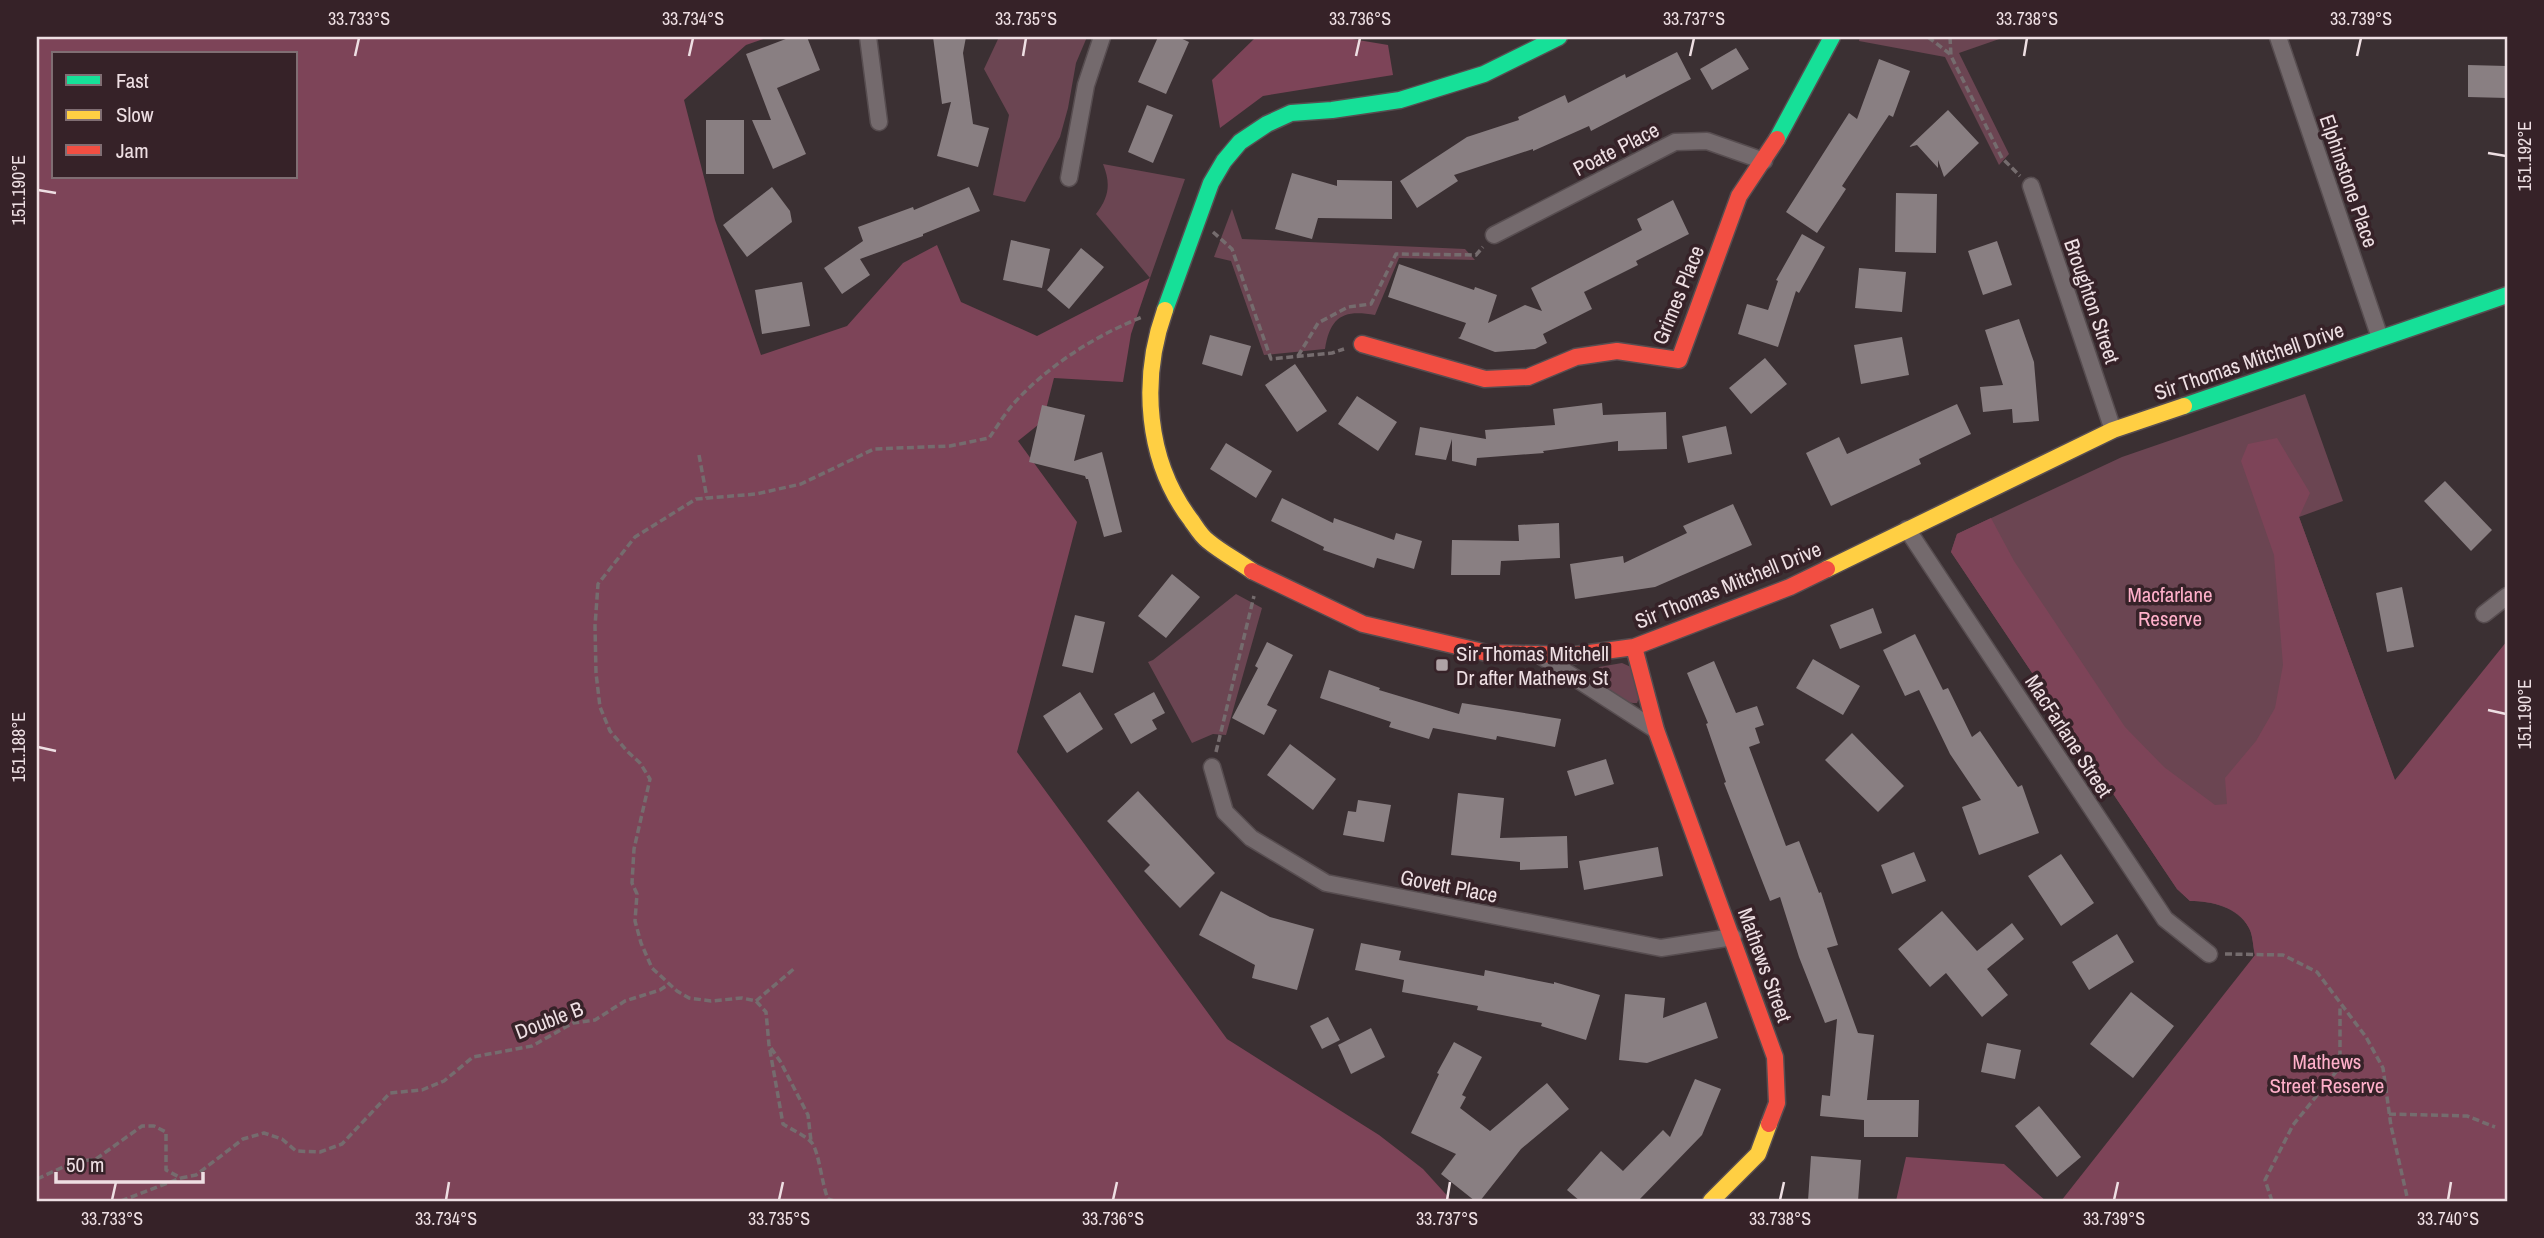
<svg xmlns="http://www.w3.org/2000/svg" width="2544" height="1238" viewBox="0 0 2544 1238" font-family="'Archivo Narrow',sans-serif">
<rect width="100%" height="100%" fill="#3b3033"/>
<path fill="#6b4552" d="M999 37H1087L1076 63 1068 108 1060 137 1025 202 993 195 1009 115 984 69Z
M1860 37H2005L1959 53 2009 154 1999 165 1945 57 1859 41Z
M1103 164 1185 179 1150 278 1096 214C1109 197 1111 184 1103 164Z
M1232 209 1242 239 1465 249 1475 260 1399 258 1375 315C1343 309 1330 317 1325 349L1264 355 1231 261 1214 257Z
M2305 394 2343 501 2299 517 2395 781 2255 956C2253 947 2253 935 2249 928 2238 907 2211 901 2190 901L2177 889 1951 552 1957 534 2122 457Z
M1236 594 1262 608 1226 735 1213 734 1192 743 1148 662 1153 660Z
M1622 663 1631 667 1639 698 1637 703C1624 704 1598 689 1593 677L1599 667Z"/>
<path fill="#7d4458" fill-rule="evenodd" d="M37 37H769L746 45 684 100 715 220 761 355 847 326 903 263 937 245 961 302 1037 336 1150 278 1131 334 1123 382 1054 378 1043 421 1018 441 1077 522 1017 752 1227 1039 1379 1135 1423 1169 1452 1201H37ZM54 54H296V177H54Z
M1256 37H1340L1388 45 1393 75 1263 96 1220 128 1212 80Z
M2277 438 2310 493 2299 517 2395 780 2507 641V1201H2061L2255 955C2253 947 2253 935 2249 928 2238 906 2211 901 2190 901L2177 889 1951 552 1957 534 1991 518 2014 561 2125 727 2164 767 2215 805 2227 804 2225 778 2256 741 2275 708 2283 665 2274 555 2241 461 2248 444Z
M1906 1157 2004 1164 2046 1201H1896Z"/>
<path fill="#897f82" d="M791 37H807L820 70 777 88 806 154 773 169 752 120H771L746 54Z
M933 37H966L963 53 973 124 989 128 978 167 937 156 951 102 942 104Z
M1158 37H1178L1189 42 1166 94 1138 82Z
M1736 48 1749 69 1712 90 1700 69Z
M1677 52 1691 79 1591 131 1589 126 1533 151V149L1454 175 1458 181 1417 208 1400 181 1467 137 1519 120 1518 117 1565 95 1568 103 1625 74 1626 78Z
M1879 59 1910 71 1893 117 1889 115 1842 186 1846 189 1817 233 1786 212 1849 113 1857 119Z
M2468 65 2507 66V98L2468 97Z
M1147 105 1173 115 1153 163 1128 152Z
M1948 110 1979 143 1944 177 1938 160V168L1917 145 1909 147Z
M706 120H744V174H706Z
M1292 173 1337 186V180L1392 181V219L1318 218 1312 239 1275 229Z
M772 187 790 211 792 222 747 257 723 225Z
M969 187 980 211 923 234V236L860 259 870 275 842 294 824 268 863 241 858 227 913 207 914 210Z
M1896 193 1937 194 1936 253 1895 252Z
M1673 200 1689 234 1636 261 1638 265 1584 292 1592 309 1543 334 1547 343 1535 349 1495 352 1458 338 1460 337 1466 323 1388 297 1399 264 1474 290 1475 287 1497 295 1488 323 1525 305 1542 311 1531 288 1642 230 1637 219Z
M1802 234 1825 247 1799 293 1796 291 1778 347 1738 334 1747 304 1768 310 1778 281 1776 280Z
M1011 240 1050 249 1042 288 1003 280Z
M1997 241 2012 285 1983 295 1968 251Z
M1081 248 1104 267 1069 309 1047 290Z
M1859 268 1906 272 1902 312 1855 308Z
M802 282 810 326 762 334 755 290Z
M2019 319 2034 362 2039 421 2013 423 2012 409 1983 412 1980 387 2003 385 1985 330Z
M1210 335 1251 346 1242 376 1202 364Z
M1902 337 1909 375 1861 384 1854 345Z
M1765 358 1787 384 1751 414 1729 388Z
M1295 364 1327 411 1297 432 1265 385Z
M1357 396 1397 422 1378 451 1338 424Z
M1602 403 1603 415 1666 412 1667 449 1618 451V441L1543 451 1544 453 1477 458 1476 466 1452 461V439L1446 460 1415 455 1420 427 1486 439 1485 430 1555 425 1553 409Z
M1957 404 1971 434 1919 459 1921 464 1831 506 1806 453 1839 437 1847 454Z
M1042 405 1085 415 1074 461 1102 452 1122 532 1104 537 1088 479H1086L1085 476 1029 462Z
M1726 426 1732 454 1688 463 1682 436Z
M1226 443 1272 471 1256 498 1210 469Z
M2445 481 2492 530 2471 551 2424 501Z
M1282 498 1333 523 1334 518 1394 540 1396 533 1422 541 1414 569 1377 558 1374 568 1323 550 1324 547 1271 521Z
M1733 504 1752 545 1655 587 1575 599 1570 564 1623 556 1624 563 1687 533 1683 526Z
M1559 523 1560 558 1501 561 1500 575H1451L1452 540 1519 541 1518 525Z
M1172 574 1200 597 1166 638 1138 616Z
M2402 587 2414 647 2387 652 2376 593Z
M1873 608 1882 633 1840 649 1830 625Z
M1075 615 1105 622 1093 673 1062 666Z
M1915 634 1943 690 1948 688 1972 737 1980 731 2018 787 2022 785 2039 833 1979 855 1962 807 1981 800 1950 754 1919 690 1905 696 1883 650Z
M1267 642 1293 655 1267 705 1277 710 1264 735 1232 718 1258 668 1255 666Z
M1813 659 1860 686 1843 715 1796 688Z
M1714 661 1736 713 1757 706 1764 725 1755 728 1760 743 1749 747 1786 846 1799 841 1819 893 1821 892 1838 945 1827 948 1858 1033 1874 1035 1867 1100H1919L1918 1137H1864V1120L1820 1116 1822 1095 1830 1096 1837 1019 1825 1023 1799 957 1780 897 1770 901 1724 783 1726 782 1706 724 1708 723 1687 673Z
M1329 670 1380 688 1379 690 1459 714 1462 703 1561 719 1555 747 1497 736 1496 740 1433 728 1429 739 1389 727 1391 722 1320 698Z
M1080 692 1103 729 1067 753 1043 716Z
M1154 692 1165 713 1152 720 1157 729 1131 744 1114 714Z
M1852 733 1904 786 1878 812 1825 760Z
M1290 744 1336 779 1313 810 1267 775Z
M1606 759 1614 784 1575 796 1567 771Z
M1138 791 1215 873 1180 908 1144 871 1150 865 1107 821Z
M1458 793 1504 798 1500 838 1567 836 1568 868 1520 870V862L1451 855Z
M1358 800 1391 805 1384 842 1343 835 1348 811 1356 812Z
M1658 847 1663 876 1584 890 1579 861Z
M1914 852 1926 881 1892 894 1881 865Z
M2061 854 2094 903 2061 926 2028 876Z
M1221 891 1270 917 1314 929 1297 990 1252 978 1255 965 1199 935Z
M1942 911 1977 951 2012 923 2024 939 1987 969 2008 995 1982 1017 1946 973 1930 987 1898 949Z
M2117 934 2134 962 2089 990 2072 962Z
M1361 943 1401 951 1399 960 1484 976 1485 970 1554 984V982L1600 995 1586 1040 1541 1026 1542 1023 1477 1010 1478 1006 1402 992 1404 980 1355 970Z
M2131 992 2174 1026 2133 1078 2090 1044Z
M1625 994 1665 998 1663 1018 1706 1002 1718 1038 1647 1063 1619 1060Z
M1328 1017 1340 1040 1322 1049 1310 1026Z
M1371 1028 1385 1057 1351 1074 1338 1045Z
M1454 1042 1482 1057 1462 1095 1466 1097 1460 1108 1490 1131 1547 1083 1569 1109 1521 1149 1480 1201H1475L1441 1174 1456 1154 1411 1133 1439 1074 1437 1073Z
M1987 1043 2021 1050 2015 1079 1981 1072Z
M1695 1079 1721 1089 1702 1135 1638 1201H1580L1567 1190 1601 1151 1623 1171 1663 1130 1670 1137Z
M2039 1106 2081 1157 2057 1177 2015 1126Z
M1811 1156 1861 1160 1858 1201H1808Z"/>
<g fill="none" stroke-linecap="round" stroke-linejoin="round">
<g stroke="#574d50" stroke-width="19">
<path id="street" d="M868 37 879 122
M2278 37 2380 338
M1069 178 1086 85 1102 37
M2031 186 2113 430
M1494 235 1675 142 1707 141 1764 161
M1907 529 2165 919 2209 954
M2484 614 2507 596
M1538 654 1656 730
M1212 767 1225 812 1251 838 1326 883 1661 948 1733 937"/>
</g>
<g stroke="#574d50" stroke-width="19">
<path id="fast" d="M1777 139 1832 37
M1165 310 1211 183 1224 161 1240 142 1267 124 1291 113 1332 110 1400 100 1484 74 1559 37
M2184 406 2507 295"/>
</g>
<g stroke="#574d50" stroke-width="19">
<path id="slow" d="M1165 310C1140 380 1146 461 1191 520 1196 527 1201 536 1208 541 1221 552 1238 561 1252 571
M1827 569 2113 430 2184 406
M1711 1201 1758 1154 1769 1124"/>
</g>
<g stroke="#574d50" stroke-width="19">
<path id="jam" d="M1362 344 1485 379 1528 377 1576 357 1617 351 1679 360 1739 196 1777 139
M1252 571 1363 624 1487 653 1575 655 1634 647 1790 587 1827 569
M1634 647 1656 730 1775 1057 1777 1103 1769 1124"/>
</g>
<path stroke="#756c6e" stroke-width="3.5" stroke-dasharray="7 3.5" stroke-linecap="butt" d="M1928 37 1950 54
M1950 37 1951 56 2002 158 2020 176
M1213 232 1232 249 1271 359 1332 353 1344 349
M1298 356 1318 323 1348 307 1371 304 1396 254 1476 255 1483 247
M699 455 707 498
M1216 752 1254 596
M2225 954 2283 955 2317 972 2366 1037 2383 1068 2391 1126 2408 1201
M756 1001 796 967
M771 1048 780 1061 808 1115 811 1141
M2389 1114 2467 1116 2495 1127
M37 1179 74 1162 96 1159 142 1126H154L166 1132V1170L181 1178 196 1175 243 1139 264 1133 282 1139 296 1151 320 1152 342 1144 390 1093 422 1090 444 1081 473 1057 532 1046 573 1023 595 1020 625 1001 660 990 669 984
M121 1201 181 1178
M834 1201 828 1199C822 1185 819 1152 812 1143 805 1135 792 1130 783 1124L769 1045 766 1012 756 1001 742 998 711 1001 689 998 677 991 652 968 641 943 635 921 637 894 632 883 634 849 650 779 640 763 627 751 610 731 600 707 596 673 595 626 598 584 635 537 696 499 756 494 801 484 874 449 950 446 989 438C997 427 1005 413 1015 402 1049 365 1095 336 1142 317
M2272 1201 2265 1180 2293 1125 2340 1067V1006"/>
<use href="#street" stroke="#746a6d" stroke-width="16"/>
<use href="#fast" stroke="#16e098" stroke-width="16"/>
<use href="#slow" stroke="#ffcf43" stroke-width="16"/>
<use href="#jam" stroke="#f24e42" stroke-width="16"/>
</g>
<path fill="none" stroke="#eedfe3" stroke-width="2.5" d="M355 56 359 38M689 56 693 38M1023 56 1026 38M1356 56 1360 38M1690 56 1694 38M2024 56 2027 38M2357 56 2361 38M2488 153 2506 156M38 190 56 193M2488 710 2506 714M38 747 56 751M112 1200 116 1182M446 1200 449 1182M779 1200 783 1182M1113 1200 1117 1182M1447 1200 1450 1182M1780 1200 1784 1182M2114 1200 2118 1182M2448 1200 2451 1182"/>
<rect fill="#afa2a5" stroke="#362228" stroke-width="2.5" x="1435" y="658" width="14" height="14" rx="3.5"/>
<g text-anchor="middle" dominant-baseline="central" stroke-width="7" stroke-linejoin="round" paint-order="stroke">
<g font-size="21" fill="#eedfe3" stroke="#362228">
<text transform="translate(1616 149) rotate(-27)">Poate Place</text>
<text transform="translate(2349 181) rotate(71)">Elphinstone Place</text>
<text transform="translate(1678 295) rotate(-68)">Grimes Place</text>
<text transform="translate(2092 301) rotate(71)">Broughton Street</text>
<text transform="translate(2249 361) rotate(-19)">Sir Thomas Mitchell Drive</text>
<text transform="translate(1728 585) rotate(-22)">Sir Thomas Mitchell Drive</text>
<text transform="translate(2069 736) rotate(57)">MacFarlane Street</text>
<text transform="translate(1449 886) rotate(11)">Govett Place</text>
<text transform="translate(1765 965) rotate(70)">Mathews Street</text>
<text transform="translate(549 1020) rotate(-21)">Double B</text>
</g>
<g font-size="21" fill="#ffb0ca" stroke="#362228">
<text x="2170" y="594">Macfarlane<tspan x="2170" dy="24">Reserve</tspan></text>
<text x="2327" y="1061">Mathews<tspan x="2327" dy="24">Street Reserve</tspan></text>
</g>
<g font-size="21" fill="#eedfe3" stroke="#362228" text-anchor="start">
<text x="1456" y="653">Sir Thomas Mitchell<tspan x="1456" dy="24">Dr after Mathews St</tspan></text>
</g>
</g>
<rect width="2544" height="1238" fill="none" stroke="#362228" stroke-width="77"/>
<rect x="52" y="52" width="245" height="126" fill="#362228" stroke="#806e73" stroke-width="2"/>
<rect x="66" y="75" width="35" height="10" fill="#16e098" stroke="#806e73" stroke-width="2"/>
<text x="116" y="88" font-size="21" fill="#eedfe3">Fast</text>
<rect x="66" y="110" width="35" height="10" fill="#ffcf43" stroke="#806e73" stroke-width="2"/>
<text x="116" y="122" font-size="21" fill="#eedfe3">Slow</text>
<rect x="66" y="145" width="35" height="10" fill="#f24e42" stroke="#806e73" stroke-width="2"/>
<text x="116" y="158" font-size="21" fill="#eedfe3">Jam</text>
<path d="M56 1172v10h147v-10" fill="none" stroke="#eedfe3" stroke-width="3.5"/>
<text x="66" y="1172" font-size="21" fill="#eedfe3" stroke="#362228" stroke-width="5" paint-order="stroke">50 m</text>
<rect x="38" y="38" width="2468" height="1162" fill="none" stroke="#eedfe3" stroke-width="2.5"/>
<g font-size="18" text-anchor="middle" fill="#eedfe3">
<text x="359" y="25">33.733°S</text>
<text x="693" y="25">33.734°S</text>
<text x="1026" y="25">33.735°S</text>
<text x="1360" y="25">33.736°S</text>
<text x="1694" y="25">33.737°S</text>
<text x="2027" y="25">33.738°S</text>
<text x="2361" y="25">33.739°S</text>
<text transform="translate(2525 156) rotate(-90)" y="6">151.192°E</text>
<text transform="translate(19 190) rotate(-90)" y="6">151.190°E</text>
<text transform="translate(2525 714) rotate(-90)" y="6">151.190°E</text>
<text transform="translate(19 747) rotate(-90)" y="6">151.188°E</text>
<text x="112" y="1225">33.733°S</text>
<text x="446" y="1225">33.734°S</text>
<text x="779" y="1225">33.735°S</text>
<text x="1113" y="1225">33.736°S</text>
<text x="1447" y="1225">33.737°S</text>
<text x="1780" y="1225">33.738°S</text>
<text x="2114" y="1225">33.739°S</text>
<text x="2448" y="1225">33.740°S</text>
</g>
</svg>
